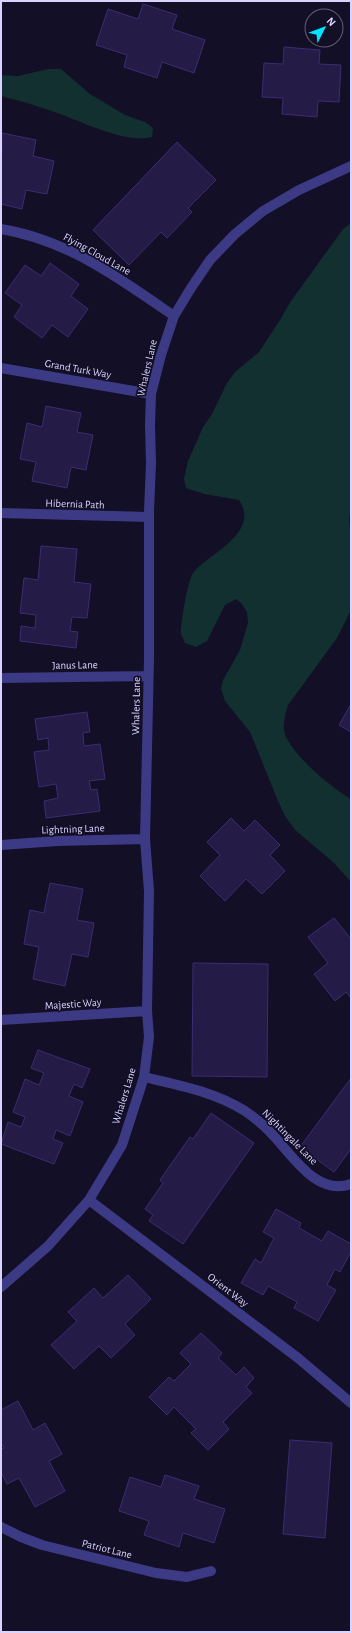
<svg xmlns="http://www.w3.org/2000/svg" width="352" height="1633" viewBox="0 0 352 1633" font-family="'Alegreya Sans',sans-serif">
<rect width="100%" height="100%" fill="#130f26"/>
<path fill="#12302f" d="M48 69H61L90 94 125 115 145 122 153 128 152 137C127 144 85 123 60 114 41 107 21 101 1 96V75L18 76Z
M351 223V507L349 518 351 541V610L337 638 288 705C286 713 283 721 284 729 285 750 333 789 351 799V882L333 862 295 830 285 816 278 801 250 732 225 701 221 689 223 680 240 650 248 623 247 612 241 603 236 599 225 605 207 641 196 647 185 643C184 640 182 637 181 634 180 626 188 579 193 573 209 553 261 533 239 500L204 494 186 488 184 479 188 461 203 427 212 414 227 383 235 372 259 352 280 320 291 301 333 243 343 229Z"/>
<path fill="#241b47" stroke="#3b2d73" d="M143 4 177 15 172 29 205 40 194 73 162 62 157 78 124 67 127 55 96 45 108 9 138 19Z
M284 47 320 50 319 64 341 65 339 102 318 101 317 117 282 114 283 98 262 97 264 63 283 64Z
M2 133 36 140 33 156 54 161 47 194 26 190 22 209 1 204Z
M177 142 216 180 188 208 192 212 167 238 161 232 129 265 93 230Z
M50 263 79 284 71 296 88 309 68 337 52 325 42 338 14 317 22 305 5 293 25 265 41 276Z
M46 406 81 413 77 432 93 435 86 470 71 467 67 488 32 481 36 462 20 459 27 423 42 427Z
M41 546 77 549 74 582 91 584 87 618 72 617 70 631 78 632 76 648 20 641 21 626 35 628 36 615 20 613 24 578 38 580Z
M351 704V732L339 725Z
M87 712 90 732 83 733 84 746 100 744 105 779 89 781 91 790 97 789 100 811 46 818 44 801 58 798 56 784 39 787 34 752 49 750 48 738 38 740 35 719Z
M231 818 244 831 255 820 280 845 270 855 285 871 262 894 246 879 225 901 200 876 220 855 207 842Z
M50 883 83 889 77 920 94 923 88 957 72 954 65 986 33 979 39 947 24 944 30 910 44 913Z
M334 918 351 939V998L346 992 335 1001 314 974 328 963 308 937Z
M193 963 268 964 267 1077 192 1076Z
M38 1050 90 1069 82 1088 74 1084 69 1096 83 1102 70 1136 56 1130 53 1139 63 1143 54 1164 1 1144 8 1122 21 1127 25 1117 13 1112 25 1079 39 1085 44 1073 31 1068Z
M351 1078V1149L334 1172 300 1147Z
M211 1113 254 1143 183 1244 149 1221 153 1215 145 1209 163 1183 160 1180 190 1137 193 1139Z
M276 1209 301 1223 299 1228 322 1241 328 1231 351 1244V1252L340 1272 335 1269 327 1285 336 1290 318 1321 294 1308 297 1302 268 1286 263 1295 241 1283 255 1259 261 1263 274 1238 263 1232Z
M128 1275 151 1299 125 1324 135 1335 111 1358 99 1346 74 1369 51 1345 77 1321 68 1312 94 1288 103 1298Z
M201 1333 222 1353 218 1358 236 1375 244 1367 254 1378 246 1387 252 1393 223 1422 229 1429 208 1450 191 1433 196 1429 174 1407 167 1415 149 1397 169 1377 174 1381 191 1364 180 1353Z
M18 1401 33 1430 45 1423 62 1454 49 1461 65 1491 35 1507 19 1478 7 1484 1 1472V1449L4 1448 1 1443V1410Z
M290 1440 332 1443 325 1538 283 1534Z
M165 1475 199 1486 194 1499 225 1509 214 1543 183 1533 179 1547 144 1535 149 1521 119 1511 130 1477 161 1487Z"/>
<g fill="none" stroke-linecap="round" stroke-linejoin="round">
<path stroke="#3d3a85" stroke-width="10" d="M1 229C68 240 119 278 174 316
M1 368 151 394
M1 513 149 517
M1 678 148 676
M1 845 57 841 145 839
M1 1020 147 1011
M144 1077C179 1085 215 1092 245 1111 255 1118 264 1125 271 1133 291 1153 316 1197 351 1184
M89 1200 298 1358 351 1403
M1 1287 48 1246 89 1200 122 1145 144 1077 149 1037 147 1011 149 891 145 839 149 659V511L151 463 150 425 151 394 161 355 174 316 191 288 210 260 235 234 263 211 299 190 351 166
M1 1527 21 1537 42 1545 156 1573 187 1577 211 1571"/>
</g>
<g text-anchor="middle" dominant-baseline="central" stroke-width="3.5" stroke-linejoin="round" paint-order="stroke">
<g font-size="11" fill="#d9d4ff" stroke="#130f26">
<text transform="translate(97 254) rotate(29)">Flying Cloud Lane</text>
<text transform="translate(147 368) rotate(-77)">Whalers Lane</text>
<text transform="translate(78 369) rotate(10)">Grand Turk Way</text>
<text transform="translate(75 504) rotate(2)">Hibernia Path</text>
<text transform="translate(75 665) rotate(-1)">Janus Lane</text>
<text transform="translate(136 706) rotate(-89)">Whalers Lane</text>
<text transform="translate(73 829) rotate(-2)">Lightning Lane</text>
<text transform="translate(73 1004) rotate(-4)">Majestic Way</text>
<text transform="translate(124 1096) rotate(-73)">Whalers Lane</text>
<text transform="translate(290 1137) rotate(45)">Nightingale Lane</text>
<text transform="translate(228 1290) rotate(37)">Orient Way</text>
<text transform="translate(107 1549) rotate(14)">Patriot Lane</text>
</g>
</g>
<rect width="352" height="1633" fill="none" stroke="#d9d4ff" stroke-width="4"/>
<g transform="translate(324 28) rotate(48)"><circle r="19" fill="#130f26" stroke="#625e7d"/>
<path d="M0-3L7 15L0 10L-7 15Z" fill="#00e5ff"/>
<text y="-6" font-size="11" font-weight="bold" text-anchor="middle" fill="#d9d4ff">N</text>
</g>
</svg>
